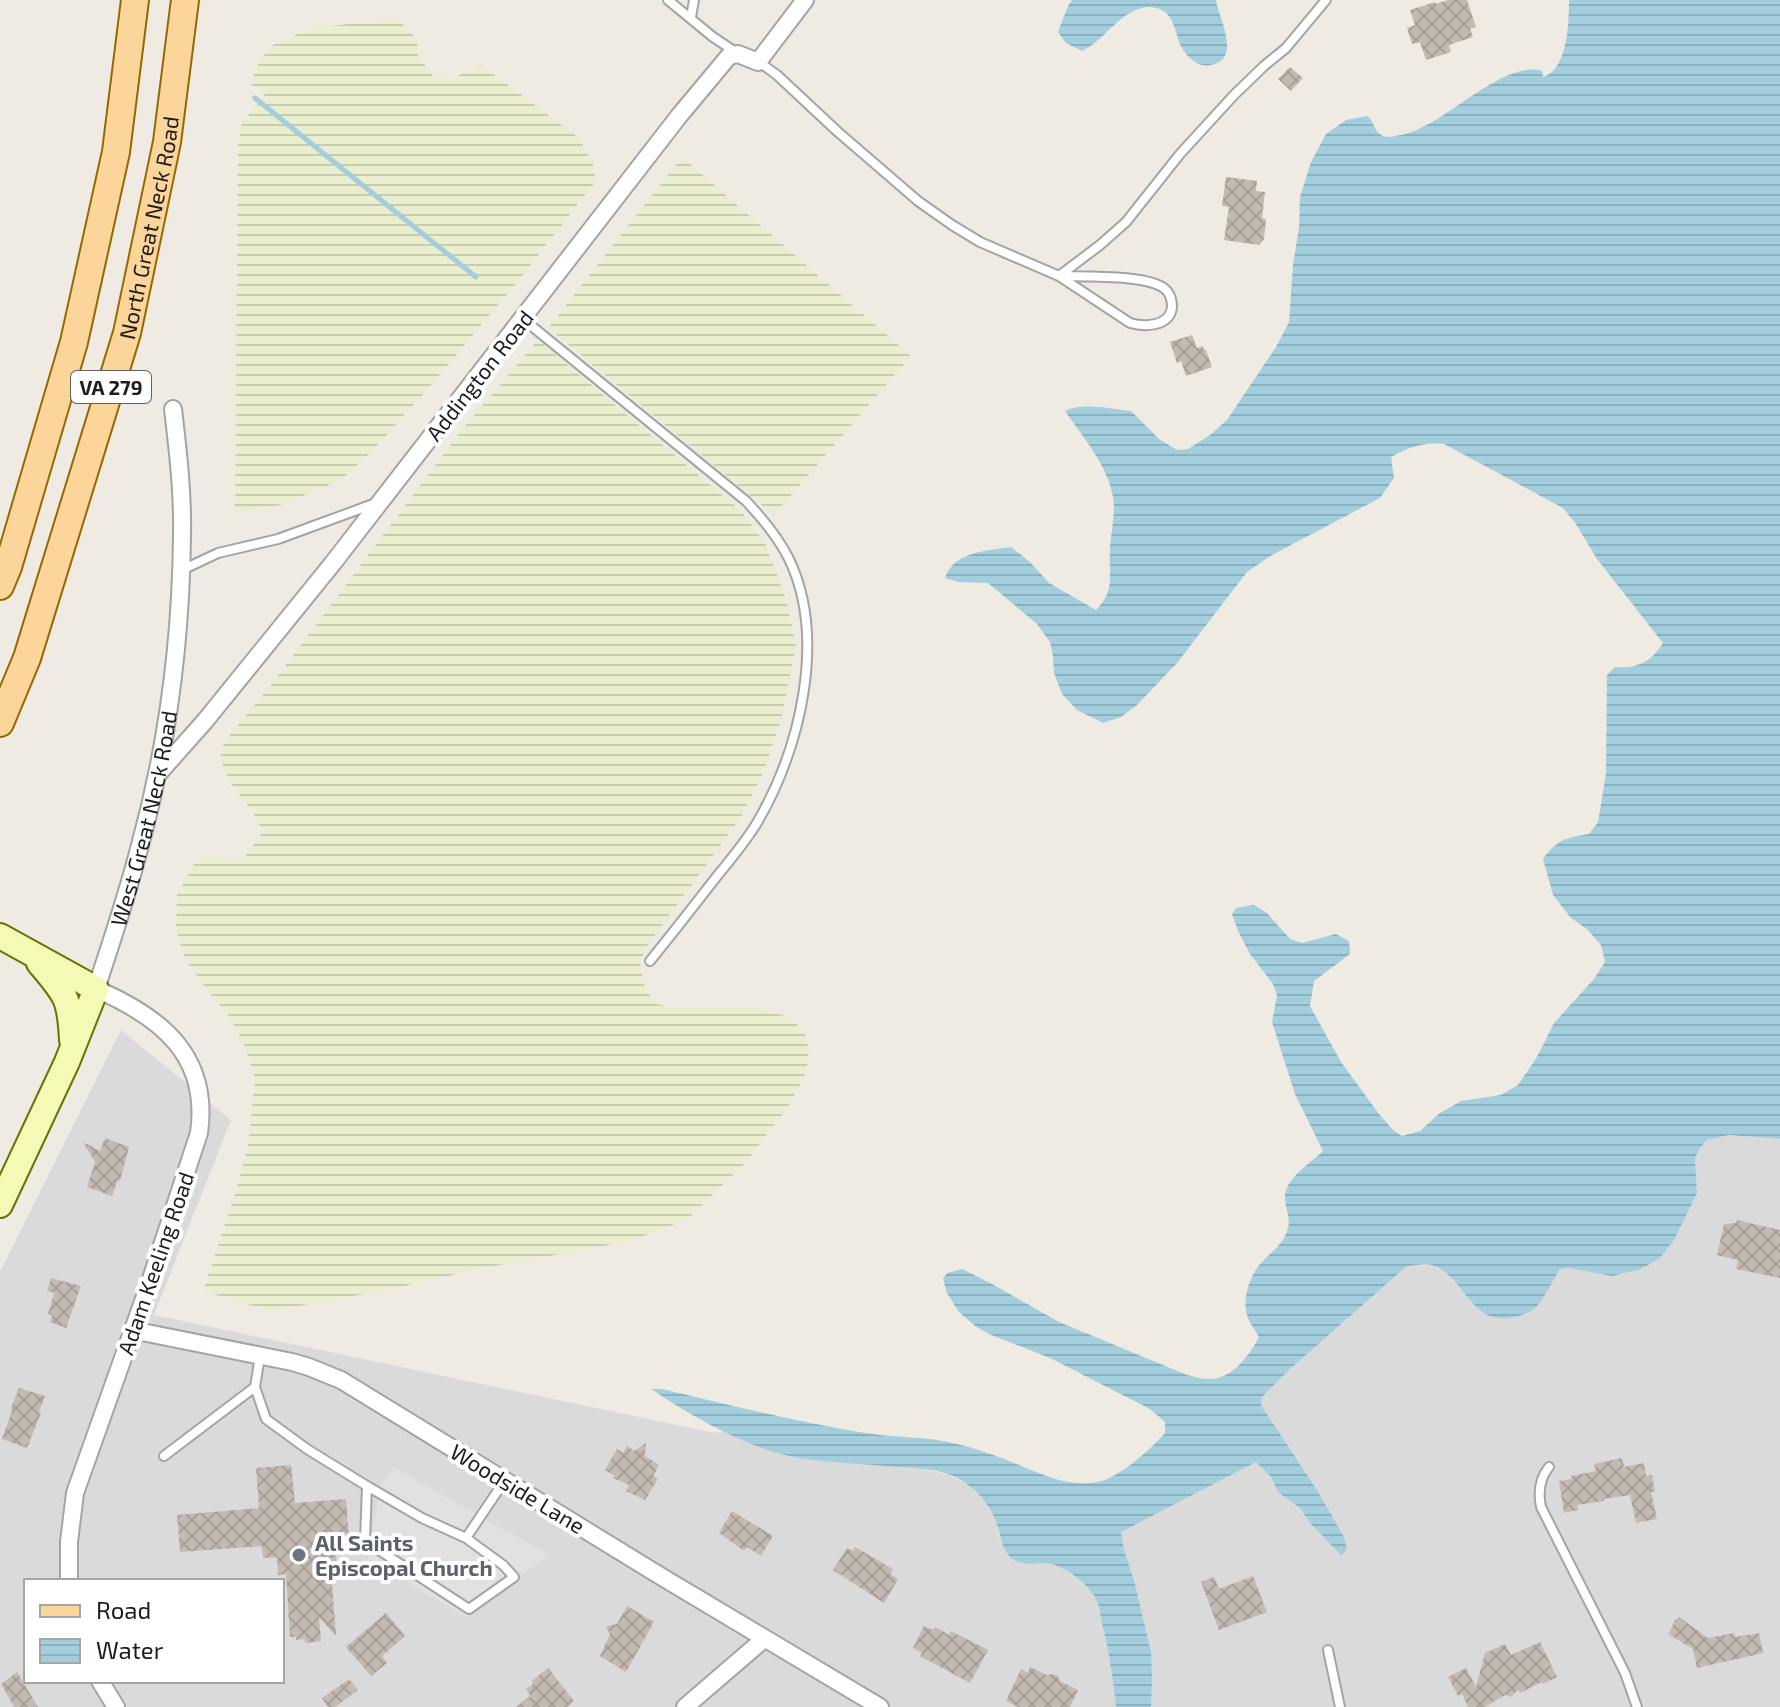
<svg xmlns="http://www.w3.org/2000/svg" width="1780" height="1707" viewBox="0 0 1780 1707" font-family="'Exo 2',sans-serif">
<defs>
<pattern id="farmland-rules" width="6" height="5" patternUnits="userSpaceOnUse" patternTransform="scale(2)"><rect width="6" height="5" fill="#eaeece"/><path d="M0 2.5h6" fill="none" stroke="#c8ccb0"/></pattern>
<pattern id="water-rules" width="6" height="5" patternUnits="userSpaceOnUse" patternTransform="scale(2)"><rect width="6" height="5" fill="#a3cedd"/><path d="M0 2.5h6" fill="none" stroke="#8cb0bd"/></pattern>
<pattern id="building-cross-hatch" width="8" height="8" patternUnits="userSpaceOnUse" patternTransform="scale(2)"><rect width="8" height="8" fill="#c3bab2"/><path d="M0 0l8 8M0 8l8-8" fill="none" stroke="#a79f99"/></pattern>
</defs>
<rect width="100%" height="100%" fill="#efebe3"/>
<path fill="#dbdada" fill-rule="evenodd" d="M121 1030 231 1120 154 1315 715 1433 723 1431 783 1455 805 1459 922 1469 949 1475 971 1487 987 1504 996 1522 1000 1539 1021 1564 1050 1562 1062 1568 1078 1579 1093 1593 1098 1603 1110 1654 1116 1707H0V1272ZM26 1581H282V1681H26Z
M1729 1135 1780 1139V1707H1151L1152 1681 1135 1584 1124 1549 1121 1532 1256 1462 1271 1477 1278 1492 1300 1508 1310 1523 1341 1554 1317 1490 1261 1405 1262 1397 1290 1369 1407 1266 1430 1264 1445 1272 1480 1311 1535 1308 1559 1270 1568 1268 1612 1276 1639 1270 1659 1259 1697 1193 1695 1158 1700 1148 1707 1140Z"/>
<path fill="url(#farmland-rules)" d="M397 19 418 40 417 54 433 76 453 78 481 65 579 138 593 164 596 181 515 285 425 392 375 448 341 480 280 505 235 513 238 146 242 123 265 96 260 88 251 85 256 68 269 47 311 28Z
M682 157 911 356 774 515 548 328Z
M538 340 740 510 765 543 786 599 796 645 781 720 764 771 741 817 647 946 640 963 643 982 654 1003 672 1008 757 1007 791 1018 805 1034 809 1050 806 1073 788 1107 746 1162 688 1219 630 1241 483 1268 387 1290 270 1311 203 1291 235 1194 248 1146 255 1078 244 1044 228 1015 207 990 185 959 176 929 177 895 194 864 215 856 231 861 245 857 263 832 252 811 231 784 220 759 224 742 268 689 460 432Z"/>
<path fill="#e1e1e1" d="M393 1467 549 1555 466 1617 368 1559 380 1488Z"/>
<path fill="url(#water-rules)" d="M1072 0H1216C1219 19 1242 59 1211 65 1195 69 1180 50 1177 35 1173 21 1168 7 1149 7 1121 8 1106 40 1082 51L1066 43 1058 32 1068 6Z
M1569 0H1780V1139L1729 1135 1707 1140 1700 1148 1695 1158 1697 1193 1674 1240 1659 1259 1639 1270 1612 1276 1568 1268 1559 1270C1552 1282 1545 1297 1536 1307 1531 1312 1525 1314 1519 1316 1469 1330 1467 1277 1432 1265 1425 1263 1415 1266 1407 1266L1290 1369 1262 1397 1261 1405 1317 1490 1344 1537 1347 1550 1341 1555 1310 1523 1300 1508 1278 1492 1271 1477 1256 1462 1121 1532 1124 1549 1135 1584 1151 1652 1152 1681 1151 1707H1116C1113 1678 1109 1651 1102 1623 1100 1613 1099 1602 1093 1594 1085 1583 1072 1573 1060 1567 1044 1558 1027 1569 1014 1560 1001 1551 1001 1535 996 1522 989 1501 971 1484 951 1475 934 1469 914 1468 897 1467 866 1464 836 1463 805 1459 754 1452 694 1418 651 1389H662C730 1405 797 1422 865 1433 895 1438 927 1436 957 1444 974 1448 992 1454 1009 1461 1037 1472 1066 1488 1097 1482 1118 1479 1151 1449 1165 1433V1422L1150 1409 1050 1358 989 1334 975 1326 959 1312 947 1293 943 1279 947 1273 962 1269 994 1285 1059 1322 1187 1375C1193 1376 1200 1379 1207 1379 1231 1381 1249 1356 1259 1337 1255 1330 1249 1322 1247 1315 1242 1299 1250 1274 1262 1262 1272 1252 1284 1243 1288 1228 1291 1218 1285 1208 1285 1198 1284 1179 1311 1163 1323 1151L1295 1094 1272 1022 1277 995 1273 984 1250 954 1238 931 1232 914 1236 908 1254 905 1267 913 1290 939 1302 943 1336 934 1349 941 1350 954 1314 981 1310 1006 1341 1062 1379 1114 1393 1130 1402 1136 1420 1131 1440 1113 1461 1101 1501 1095 1518 1085 1537 1057 1554 1023 1594 979 1605 962 1601 945 1587 929 1571 918 1553 895 1543 859C1558 839 1565 838 1589 834L1598 822 1606 774 1607 675 1615 667C1637 669 1651 662 1663 643L1597 559 1576 524 1563 508 1444 444C1424 442 1409 447 1391 457L1394 478 1380 498 1272 555 1247 572 1177 663 1137 705 1121 717 1103 723 1077 710 1062 694 1054 673 1053 656 1050 642 1037 624 988 583 958 582 945 578C954 551 987 551 1011 547L1030 562 1049 583 1096 610C1115 591 1109 576 1110 553 1110 535 1116 515 1113 497 1108 466 1083 437 1065 411 1083 402 1111 409 1131 411L1159 439 1177 450 1188 449 1210 435 1227 420 1276 347 1289 322 1293 265 1299 228 1300 197 1311 162 1326 134 1346 120 1368 116C1374 122 1374 132 1383 136 1389 138 1395 136 1401 135 1444 127 1502 59 1542 71L1543 77C1568 70 1569 21 1569 0Z"/>
<g fill="none" stroke-linecap="round" stroke-linejoin="round">
<path stroke="#a3cedd" stroke-width="5" d="M255 98 476 277"/>
</g>
<path fill="url(#building-cross-hatch)" d="M1448 0H1467L1476 27 1470 29 1473 37 1449 45 1451 52 1426 60 1420 42 1412 44 1407 28 1415 25 1410 10 1435 2 1436 4Z
M1290 67 1303 78 1291 91 1278 79Z
M1226 177 1257 181 1256 191 1265 192 1262 218 1266 219 1264 239 1259 245 1224 240 1229 207 1222 206Z
M1192 335 1197 348 1203 346 1204 350H1206L1212 367 1186 376 1181 361 1177 363 1170 342Z
M105 1138 129 1147 120 1181 118 1180 112 1196 87 1187 95 1162 83 1142 100 1151Z
M1737 1220 1780 1230V1278L1736 1269 1738 1260 1717 1255 1724 1224 1736 1223Z
M51 1278 81 1286 66 1328 50 1322 52 1315 48 1314 54 1293 47 1291Z
M19 1388 45 1396 39 1412 41 1413 27 1448 2 1439 12 1411 11 1408Z
M646 1443 645 1456 659 1465 653 1476 658 1479 645 1500 626 1491 629 1485 613 1478 615 1476 605 1470 617 1449 623 1453 627 1446 634 1451Z
M1622 1458 1624 1467 1644 1463 1646 1476 1652 1475 1655 1492H1651L1657 1519 1636 1523 1630 1495 1604 1499V1501L1577 1505 1578 1510 1564 1513 1559 1481 1572 1479 1571 1476 1596 1471 1594 1464Z
M291 1465 295 1503 346 1499 349 1539 339 1540V1545H335L337 1570H331L336 1636 319 1617 321 1641 305 1643V1639L296 1640V1637H290L286 1574 278 1575 277 1557 263 1558 262 1546 180 1552 177 1515 259 1508 256 1468Z
M732 1511 773 1536 761 1556 747 1547 744 1551 719 1533Z
M855 1547 893 1569 890 1574 898 1579 884 1603 833 1570 847 1548 853 1551Z
M1253 1576 1267 1612 1219 1630 1201 1582 1214 1577 1219 1589Z
M627 1606 654 1622 626 1672 600 1656 610 1634 606 1626 617 1624Z
M386 1613 405 1636 382 1656 387 1663 371 1676 346 1647Z
M1679 1617 1708 1638 1734 1633 1735 1637 1759 1633 1763 1653 1697 1668 1693 1649 1668 1634 1676 1619 1677 1620Z
M924 1626 933 1630 935 1627 949 1635 951 1631 988 1650 970 1683 920 1656 922 1653 913 1648Z
M1540 1642 1557 1677 1543 1684 1542 1682 1520 1693 1518 1690 1511 1697 1505 1695 1485 1707H1468L1462 1694 1458 1696 1448 1677 1466 1668 1476 1687 1485 1653 1505 1644 1511 1655Z
M1030 1667 1047 1675 1052 1674 1058 1676 1060 1681 1078 1690 1070 1707H1018L1006 1701 1021 1669 1028 1673Z
M548 1668 574 1701 567 1707H516L530 1696 526 1689 533 1684 532 1681Z
M17 1672 38 1707H14L1 1684Z
M349 1679 358 1690 335 1707H328L322 1698Z"/>
<g fill="none" stroke-linecap="round" stroke-linejoin="round">
<g stroke="#a4a4a4" stroke-width="12">
<path id="lane" d="M668 0 713 37 737 53
M691 17 694 0
M759 62 777 75 838 132 918 201 952 225 980 242 1059 276 1100 245 1126 222 1180 154 1234 95 1264 66 1286 48 1326 0
M1059 276C1082 277 1150 274 1166 290 1170 294 1172 301 1172 307 1170 327 1144 327 1130 323Z
M523 319 746 501C763 519 778 537 789 559 827 638 800 749 758 821 746 842 729 861 714 880 693 907 672 934 650 961
M182 570 218 553 278 539 376 503
M260 1356 255 1387 266 1419 307 1449 367 1486 422 1518 466 1538 505 1480
M164 1456 255 1387
M1549 1467C1539 1479 1538 1492 1541 1507L1625 1673 1637 1707
M367 1486 365 1541 469 1609 514 1577 503 1565 466 1538
M1328 1650 1340 1707"/>
</g>
<g stroke="#a4a4a4" stroke-width="20">
<g id="street">
<path d="M157 775 205 721 333 563 679 116 729 56 738 54 758 62 805 0"/>
<path d="M132 1330 292 1362 309 1367 341 1380 662 1577 880 1707"/>
<path id="s1" d="M69 1581V1542L75 1493 150 1282 199 1133C210 1056 161 1017 96 989 111 943 127 896 139 849 167 748 181 641 182 536 183 494 178 451 173 409"/>
<path d="M100 1681 116 1707"/>
<path d="M685 1707 764 1639"/>
</g>
</g>
<g stroke="#657404" stroke-width="28">
<path id="secondary" d="M0 936 96 989 67 1062 0 1205
M39 963C66 995 70 998 72 1040"/>
</g>
<g stroke="#966900" stroke-width="30">
<g id="primary">
<path d="M0 586 8 567 74 342 116 152 135 0"/>
<path id="s2" d="M0 723 27 658 127 333 167 142 185 0"/>
</g>
</g>
<use href="#lane" stroke="#fff" stroke-width="8"/>
<use href="#street" stroke="#fff" stroke-width="16"/>
<use href="#secondary" stroke="#f4fab6" stroke-width="24"/>
<use href="#primary" stroke="#fcd59a" stroke-width="26"/>
</g>
<circle fill="#6b7280" stroke="#fff" stroke-width="3" cx="299" cy="1555" r="8"/>
<g text-anchor="middle" dominant-baseline="central" stroke-width="8" stroke-linejoin="round" paint-order="stroke">
<rect fill="#fff" stroke="#616161" stroke-width="2" x="71" y="371" width="80" height="32" rx="6"/>
<g font-size="20" font-weight="bold" fill="#1d1d1d">
<text x="111" y="387">VA 279</text>
</g>
<g font-size="22" fill="#1d1d1d" stroke="#fff">
<text stroke="none"><textPath href="#s2" startOffset="518">North Great Neck Road</textPath></text>
<text transform="translate(479 375) rotate(-52)">Addington Road</text>
<text stroke="none"><textPath href="#s1" startOffset="840">West Great Neck Road</textPath></text>
<text transform="translate(155 1263) rotate(-71)">Adam Keeling Road</text>
<text transform="translate(518 1488) rotate(31)">Woodside Lane</text>
</g>
<g font-size="22" font-weight="bold" fill="#5b616d" stroke="#fff" text-anchor="start">
<text x="315" y="1542">All Saints<tspan x="315" dy="25">Episcopal Church</tspan></text>
</g>
</g>
<rect x="24" y="1579" width="260" height="104" fill="#ffffff" stroke="#a5a5a5" stroke-width="2"/>
<rect x="40" y="1605" width="40" height="12" fill="#fcd59a" stroke="#a5a5a5" stroke-width="2"/>
<text x="96" y="1619" font-size="24" fill="#1d1d1d">Road</text>
<rect x="40" y="1639" width="40" height="24" fill="url(#water-rules)" stroke="#a5a5a5" stroke-width="2"/>
<text x="96" y="1659" font-size="24" fill="#1d1d1d">Water</text>
</svg>
